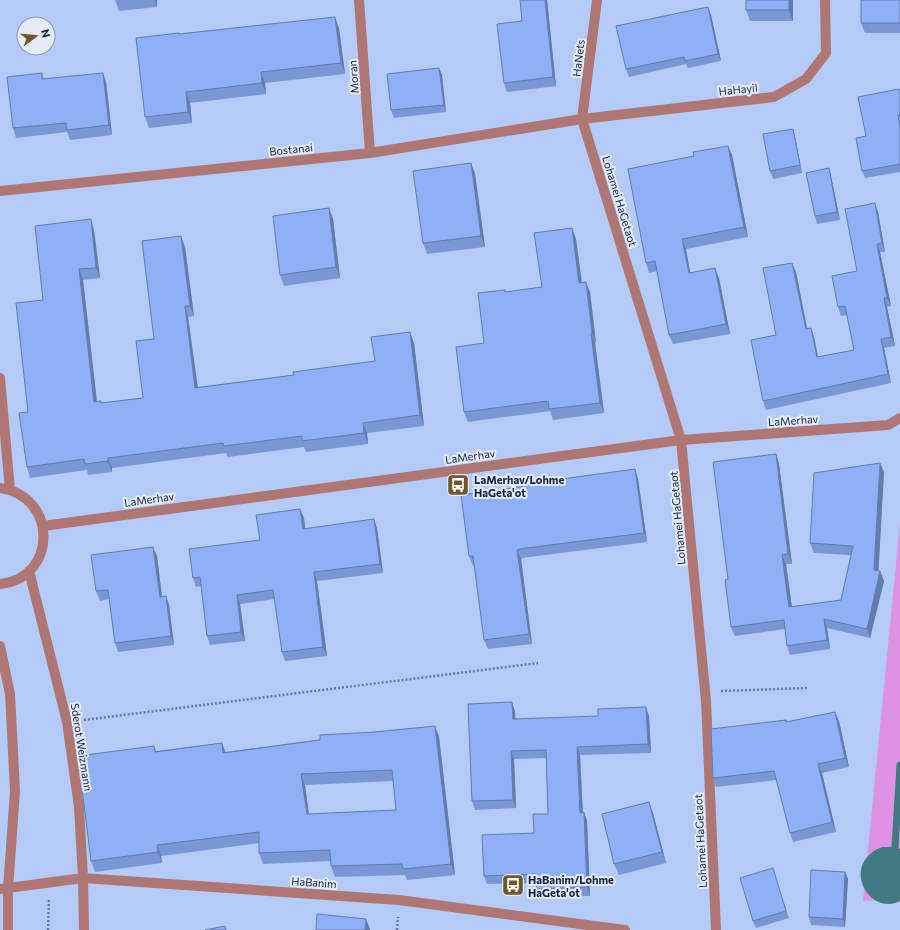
<svg xmlns="http://www.w3.org/2000/svg" width="900" height="930" viewBox="0 0 900 930" font-family="Commissioner,sans-serif">
<rect width="100%" height="100%" fill="#b5cbf7"/>
<path fill="#de92e5" d="M900 523V902C885 904 877 899 863 901Z"/>
<path fill="#407b81" d="M882 847H895L900 849V901C869 917 839 864 882 847Z"/>
<g fill="none" stroke-linecap="round" stroke-linejoin="round">
<path stroke="#407b81" stroke-width="7" d="M895 847 900 765"/>
<path stroke="#68799d" stroke-width="2.5" stroke-dasharray="2 2" stroke-linecap="butt" d="M721 691 808 688
M84 720 538 663
M48 930 49 899
M397 930 398 917"/>
<path stroke="#af7773" stroke-width="10" d="M359 0 370 153
M597 0 582 119 681 440 706 701 716 930
M0 191 370 153 582 119 774 97 806 79 826 53 825 0
M0 378 10 490
M0 488C58 496 58 578 0 584
M43 526 681 440 888 425 900 418
M29 571 67 722 79 807 83 878 84 930
M0 646 10 694 15 791 8 889V930
M0 889 83 878 399 900 625 930"/>
</g>
<path fill="#7997d4" fill-rule="evenodd" d="M115 0H157V7L119 11Z
M547 0 556 86 507 92 504 83 522 21Z
M746 0H793V21H750L746 10Z
M900 0V33H865L861 23Z
M711 15 721 61 688 68 686 64 629 77 626 69Z
M339 28 345 74 265 83 266 94 190 103 192 123 149 128 145 117 180 34Z
M439 68 442 75 446 112 394 118 391 110Z
M42 73 44 79 106 82 112 135 70 140 67 132 16 138 13 128Z
M900 91V172L865 178 862 171 866 136Z
M793 129 795 137 802 173 773 179 770 171Z
M728 146 732 155 748 237 686 249 690 273 719 278 730 334 673 344 669 335 657 271 649 273 646 263 694 156Z
M471 163 475 174 485 247 427 254 423 243Z
M829 168 831 176 840 220 817 224 815 216Z
M329 208 333 219 340 278 284 286 280 275Z
M878 212 885 252H880L891 306 887 307 895 346 884 348 891 383 766 410 763 401 776 335 796 272 807 329 811 328 814 337 818 357 854 350 847 315 841 316 838 307 857 271Z
M572 228 576 239 582 282 590 292 596 343H595L604 413 553 420 550 411 468 422 464 412 484 343 505 292 542 287Z
M94 230 100 278 83 280 97 401 101 403 143 398 154 339 185 247 194 316 188 317 198 387 294 375 375 361 414 343 424 426 367 433 368 444 306 452 304 447 228 457 226 453 112 468V472L88 475 87 470 30 478 27 467 28 412 43 300Z
M776 454 779 464 792 564H786L792 607 841 600 851 555 814 553 810 543 884 472 878 571H880L884 581 870 638 827 628 830 649 790 655 787 646 785 629 735 636 731 627 728 579Z
M635 469 638 479 647 542 522 558 523 559H521L532 644 488 649 484 640 474 565 473 566 469 556 540 484Z
M300 509 304 518 305 528H377L383 573 317 581 327 656 285 661 282 652 275 599 240 604 245 641 210 645 207 636 201 586 196 587 193 578 260 540Z
M157 556 162 596H166L169 605 174 645 118 652 115 643 109 599 100 601 96 591Z
M515 711V719L649 716 651 753 580 755 583 812H584L587 821 590 896 540 897 537 889 536 883 487 884 484 876 534 833 548 814 546 758 514 759 516 808 475 810 472 801Z
M786 720 787 722 839 721 849 767 822 773 836 832 793 842 790 833 777 780 716 787 713 778Z
M435 726 439 737 455 875 407 880 405 875 335 877 331 866V861L263 864 259 853V843L161 856 162 863 95 872 91 861 154 746 156 751 222 743 225 752 375 732ZM393 781 396 810 309 814 305 785Z
M653 813 666 863 619 875 614 864Z
M845 872 848 879 845 927 811 925 809 917Z
M775 876 789 918 756 928 753 921Z"/>
<path fill="#637bad" d="M155 0H157V7Z
M545 0H547L556 86 553 77Z
M789 0H793V21L789 10Z
M708 7 711 15 721 61 718 54Z
M335 17 339 28 345 74 341 63Z
M439 68 442 75 446 112 444 105Z
M261 72 265 83 266 94 262 83Z
M103 73 106 82 112 135 109 125Z
M186 92 190 103 192 123 188 112Z
M793 129 795 137 802 173 800 165Z
M728 146 732 155 748 237 744 227Z
M471 163 475 174 485 247 481 236Z
M829 168 831 176 840 220 837 212Z
M875 203 878 212 885 252 882 243Z
M329 208 333 219 340 278 336 267Z
M91 219 94 230 100 278 96 268Z
M572 228 576 239 583 293 579 283Z
M181 236 185 247 194 316 190 306Z
M682 239 686 249 692 283 689 273Z
M877 244 880 252 891 306 887 298Z
M792 263 796 272 809 338 806 329Z
M715 268 719 278 730 334 726 324Z
M79 269 83 280 98 412 94 402Z
M586 282 590 292 596 343 592 333Z
M884 298 887 307 895 346 891 337Z
M185 306 188 317 199 398 195 388Z
M811 328 814 337 820 366 817 357Z
M410 332 414 343 424 426 420 415Z
M591 333 595 343 604 413 600 403Z
M881 339 884 348 891 383 888 374Z
M363 423 367 433 368 444 364 433Z
M776 454 779 464 792 564 788 554Z
M108 458 112 468V472L108 461Z
M880 463 884 472 878 579 874 570Z
M635 469 638 479 647 542 644 533Z
M300 509 304 518 306 537 303 529Z
M374 519 377 528 383 573 380 564Z
M153 547 157 556 163 606 160 597Z
M517 550 521 559 532 644 529 634Z
M782 555 786 564 793 616 789 607Z
M880 571 884 581 870 638 867 629Z
M314 572 317 581 327 656 323 647Z
M237 595 240 604 245 641 241 632Z
M166 596 169 605 174 645 171 636Z
M824 619 827 628 830 649 827 640Z
M512 702 515 711 516 728 513 719Z
M646 707 649 716 651 753 648 744Z
M835 712 839 721 849 767 845 758Z
M435 726 439 737 455 875 451 864Z
M222 743 226 754 223 753Z
M577 747 580 755 583 821 580 813Z
M511 751 514 759 516 808 513 800Z
M818 764 822 773 836 832 832 822Z
M301 774 305 785 310 825 307 814Z
M649 802 653 813 666 863 662 852Z
M584 812 587 821 590 896 587 887Z
M157 845 161 856 162 863 158 852Z
M845 872 848 879 845 927 843 919Z
M366 919 370 929V930H365Z"/>
<path fill="#8db0f7" stroke="#637bad" fill-rule="evenodd" d="M520 0H545L553 77 504 83 497 24 522 21Z
M746 0H789V10H746Z
M861 0H900V23H861Z
M708 7 718 54 685 61 684 57 626 69 616 26Z
M335 17 341 63 261 72 262 83 186 92 188 112 145 117 136 38 179 33V34Z
M439 68 444 105 391 110 387 74Z
M42 73V79L103 73 109 125 67 130 66 123 13 128 7 77Z
M899 89 900 92V115H898L900 127V164L862 171 856 138 866 136 858 97Z
M793 129 800 165 770 171 763 134Z
M728 146 744 227 682 239 689 273 715 268 726 324 669 335 655 261 646 263 628 169 694 156 693 152Z
M471 163 481 236 423 243 413 171Z
M829 168 837 212 815 216 806 173Z
M875 203 882 243 877 244 887 298H884L891 337 881 339 888 374 763 401 751 340 776 335 763 268 792 263 806 329 811 328 817 357 854 350 845 306 838 307 832 276 857 271 845 209Z
M329 208 336 267 280 275 273 216Z
M91 219 96 268 79 269 94 402 101 401V403L143 398 136 341 154 339 142 241 181 236 190 306H185L195 388 294 375 293 372 375 361 371 337 410 332 420 415 363 423 364 433 302 441V436L224 446 223 443 108 458V461L85 464 84 459 27 467 19 413 28 412 16 303 43 300 35 226Z
M572 228 579 283 586 282 592 333H591L600 403 549 409 548 401 464 412 456 347 484 343 478 293 505 290V292L542 287 534 233Z
M776 454 788 554 782 555 789 607 841 600 853 546 810 543 814 473 880 463 874 570 880 571 867 629 824 619 827 640 787 646 784 620 731 627 725 580 728 579 713 462Z
M635 469 644 533 519 549V550H517L529 634 484 640 473 556H469L461 495 540 484V482Z
M300 509 303 529 374 519 380 564 314 572 323 647 282 652 273 590 237 595 241 632 207 636 200 577 193 578 189 549 260 540 256 515Z
M153 547 160 597 166 596 171 636 115 643 108 590 96 591 91 555Z
M512 702 513 719 598 716V709L646 707 648 744 577 747 580 813 584 812 587 887 537 889 536 874 484 876 482 835 534 833 533 814H548L546 750 511 751 513 800 472 801 468 704Z
M835 712 845 758 818 764 832 822 790 833 774 771 713 778 711 729 786 720V722Z
M435 726 451 864 403 869 402 864 331 866 330 850 259 853V832L157 845 158 852 91 861 78 756 154 746 155 752 222 743 223 753 320 740V735L375 732ZM392 770 396 810 307 814 301 774Z
M649 802 662 852 614 864 602 814Z
M773 868 786 911 753 921 740 878Z
M811 870 845 872 843 919 809 917Z
M317 914 366 919 365 930H316Z
M225 926 226 930H205Z"/>
<defs>
<g id="bus-square" transform="scale(1.15)"><rect x="-9" y="-9" width="18" height="18" rx="4" fill="#705929" stroke="#e4ecfb"/><path d="M-5-6H5V4H4V6H2V4H-2V6H-4V4H-5ZM-3.5-4V0h7V-4ZM-3.5 1.2v1.5H-2V1.2ZM2 1.2v1.5H3.5V1.2Z" fill="#fff"/></g>
</defs>
<g fill-rule="evenodd">
<use href="#bus-square" x="458" y="485"/>
<use href="#bus-square" x="513" y="885"/>
</g>
<g text-anchor="middle" dominant-baseline="central" stroke-width="4" stroke-linejoin="round" paint-order="stroke">
<g font-size="11" fill="#15223d" stroke="#e4ecfb">
<text transform="translate(578 58) rotate(-83)">HaNets</text>
<text transform="translate(353 77) rotate(-94)">Moran</text>
<text transform="translate(738 89) rotate(-6)">HaHayil</text>
<text transform="translate(291 149) rotate(-6)">Bostanai</text>
<text transform="translate(620 201) rotate(73)">Lohamei HaGetaot</text>
<text transform="translate(793 420) rotate(-4)">LaMerhav</text>
<text transform="translate(470 456) rotate(-8)">LaMerhav</text>
<text transform="translate(149 499) rotate(-8)">LaMerhav</text>
<text transform="translate(677 518) rotate(-95)">Lohamei HaGetaot</text>
<text transform="translate(82 747) rotate(81)">Sderot Weizmann</text>
<text transform="translate(700 841) rotate(-93)">Lohamei HaGetaot</text>
<text transform="translate(314 882) rotate(4)">HaBanim</text>
</g>
<g font-size="11" font-weight="bold" fill="#15223d" stroke="#e4ecfb" text-anchor="start">
<text x="474" y="479">LaMerhav/Lohme<tspan x="474" dy="13">HaGeta'ot</tspan></text>
<text x="528" y="879">HaBanim/Lohme<tspan x="528" dy="13">HaGeta'ot</tspan></text>
</g>
</g>
<g transform="translate(36 36) rotate(74)"><circle r="19" fill="#e4ecfb" stroke="#919baf"/>
<path d="M0-3L7 15L0 10L-7 15Z" fill="#705929"/>
<text y="-6" font-size="11" font-weight="bold" text-anchor="middle" fill="#15223d">N</text>
</g>
</svg>
